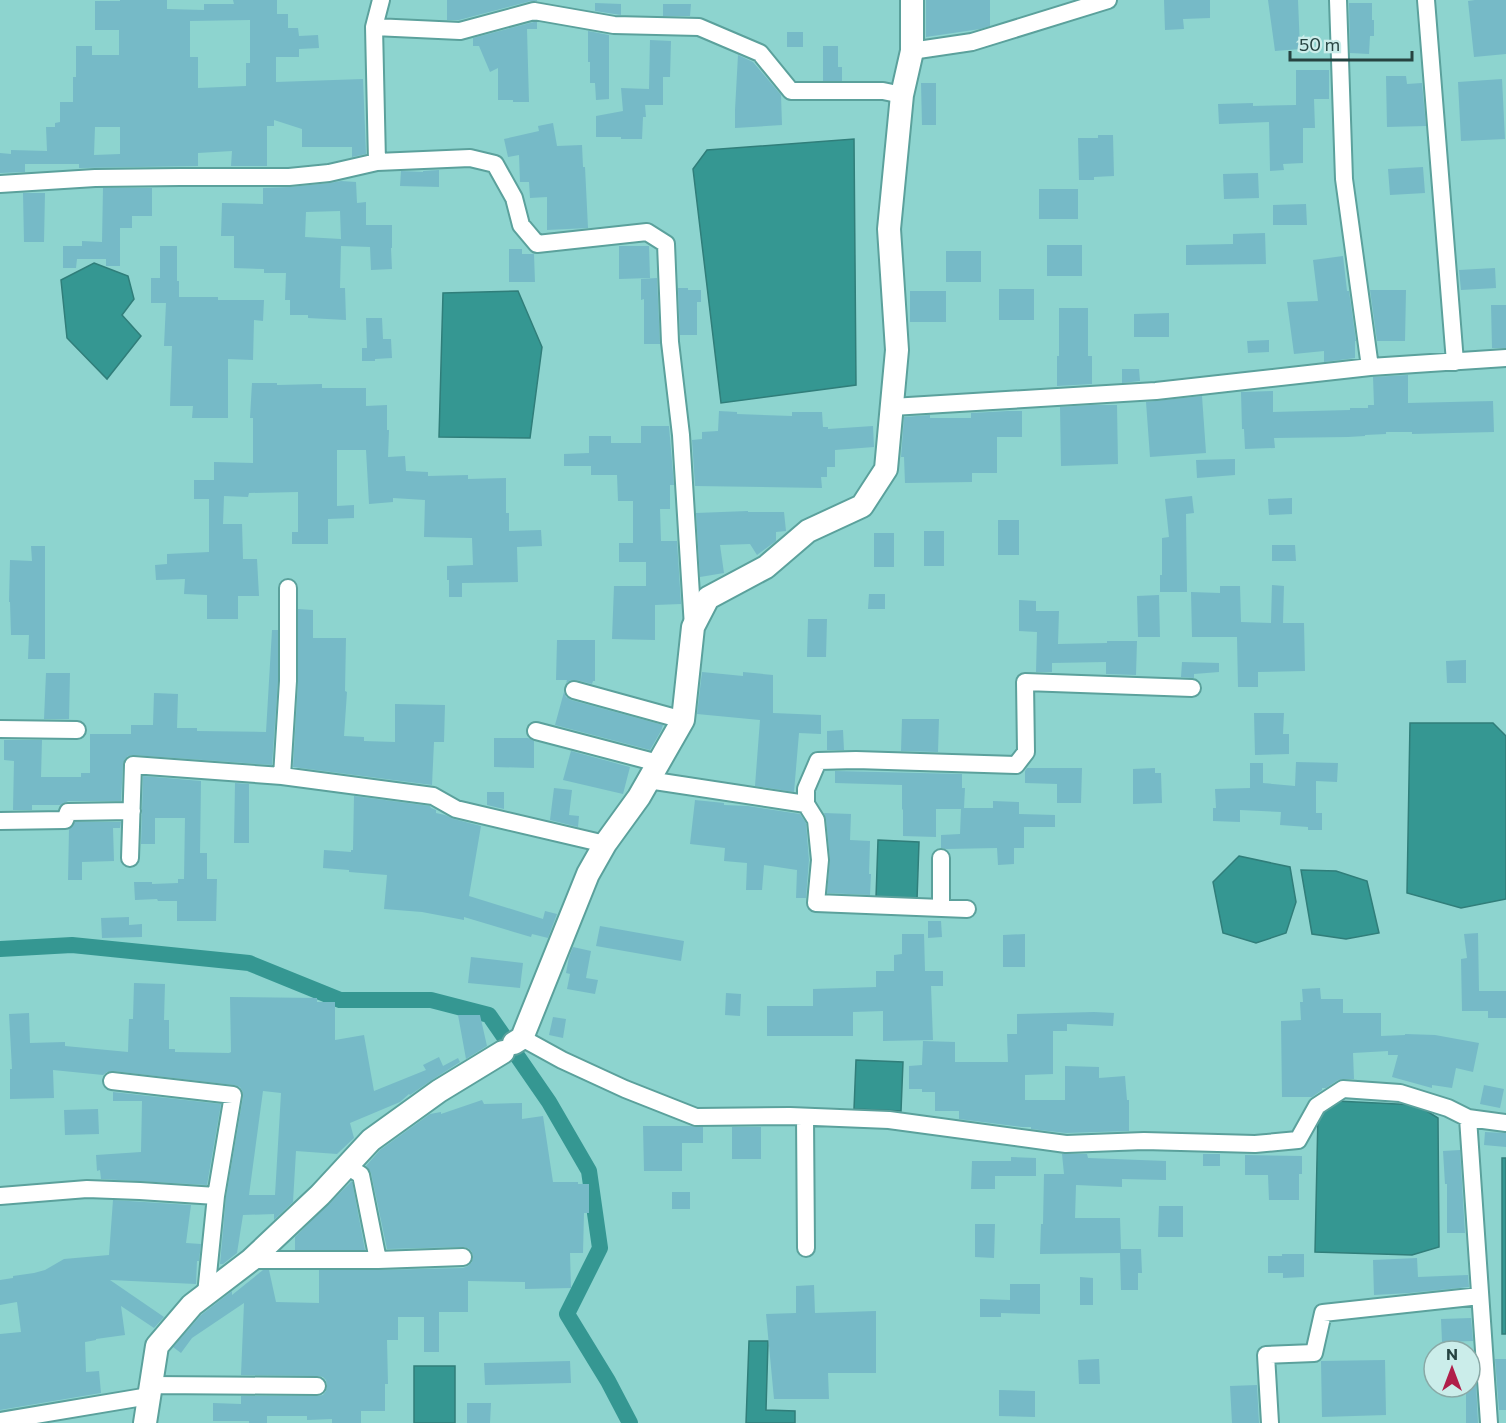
<svg xmlns="http://www.w3.org/2000/svg" width="1506" height="1423" viewBox="0 0 1506 1423" font-family="Commissioner,sans-serif">
<rect width="100%" height="100%" fill="#8dd4cf"/>
<path fill="#359792" stroke="#307e7a" stroke-width="1.5" d="M854 139 856 385 721 403 693 169 707 150Z
M94 263 128 276 134 299 122 315 141 336 107 379 67 338 61 280Z
M518 291 542 347 530 438 439 437 443 293Z
M1410 723H1493L1506 736V899L1461 908 1407 893Z
M878 840 919 842 917 900 876 898Z
M1239 856 1290 867 1296 902 1286 933 1256 943 1223 933 1213 882Z
M1301 870 1336 871 1367 881 1379 933 1346 939 1312 934Z
M856 1060 903 1062 901 1111 854 1109Z
M1336 1101 1417 1105 1438 1118 1439 1247 1412 1255 1315 1252 1318 1114Z
M1502 1158H1506V1334H1502Z
M749 1341H768L766 1410 795 1411V1423H746Z
M414 1366H455V1423H414Z"/>
<g fill="none" stroke-linecap="round" stroke-linejoin="round">
<path stroke="#359792" stroke-width="16" d="M0 949 72 945 249 963 340 1000H431L489 1015 549 1102 589 1171 600 1248 567 1314 608 1381 630 1423"/>
</g>
<path fill="#76bac7" fill-rule="evenodd" d="M120 0H167V9L204 10V4H234L233 0H277V14H288V28H298L299 36 318 35 319 48 299 49V57H276V82L363 79 366 154 352 157V147H302V129L274 120V126H267V166H231L232 151 198 153V166L79 168V164H25V172L0 173V153L11 154V150L47 151 46 127H55V123L60 122V102H73V77H76V46H92V55H119V30H95V1H120ZM250 20V63H246V86L198 88V57H190V21ZM95 127H120V154L94 155Z
M447 0H537V1H531L459 20H447Z
M926 0H990V26L980 29 926 37Z
M1164 0H1210V18L1183 19 1184 29 1165 30Z
M1268 0H1298L1300 49 1275 51Z
M1475 0H1506V54L1474 57 1468 1Z
M595 3 621 4V15L595 11Z
M1349 3H1372V20H1374V36H1370L1369 54 1350 53Z
M663 4H691L690 16H663Z
M534 22H537V29H527L529 102H513V100H498V68L490 72 479 46H473V38Z
M588 31 609 35V99L596 100 595 83H590V62H588Z
M787 32H803V47H787Z
M650 40 671 41 670 77H663V105H645L646 117H643L642 139H621V137H596V116L623 111 621 88 649 89Z
M823 46H838V67H842V81H823Z
M738 55 753 62 781 95 782 125 735 128V110Z
M1296 70H1329V99H1314L1315 128H1303V163L1283 164 1284 170 1270 171 1269 122 1219 124 1218 104 1253 103V106L1296 105Z
M1386 76H1406L1407 84 1422 83 1426 126 1387 127Z
M1502 79 1505 139 1461 141 1458 82Z
M921 83H936V125H922Z
M553 123 557 146 582 145 583 167H585L588 228 547 230V197L530 198 529 182H520L519 155 508 157 504 139 539 131 538 126Z
M1098 135H1113L1114 176 1094 177V180H1079L1078 138H1098Z
M1423 167 1425 193 1390 195 1388 169Z
M439 170V187L400 186 401 171 423 172V171Z
M1258 173 1259 198 1224 199 1223 174Z
M341 181 356 182 357 203 366 202V225H392V248H391L392 269 371 270 370 247 341 246 340 288H345L346 320 308 318V315H290V300H285L286 273H264V269L234 268V236H221L222 203 263 204V188L290 187 330 183ZM340 211 341 239 305 237 306 212Z
M103 188H152V216H132V228H120V266H106V259H77L76 268H63V246H82V241L102 242Z
M1039 189H1078V219H1039Z
M23 193H45L44 242H24Z
M1306 204 1307 225H1273V205Z
M1265 233 1266 264 1186 265V245L1233 244V234Z
M1047 245H1082V276H1047Z
M160 246H177V281H179V297H218V300H264L263 321 254 320 253 360 228 359V418H192L193 406H170L172 346H164L166 303H151V278H160Z
M619 246H649L650 278 619 279Z
M509 249H522V254H534L535 282H509Z
M946 251H981V282H946Z
M1343 256 1347 291H1349L1356 341H1355V358L1324 362V351L1294 354 1287 302 1318 301 1313 260Z
M1495 268 1496 288 1461 290 1459 270Z
M657 278 660 344H644V299L641 300V279Z
M678 288H688V290H701V302H697V335H680Z
M999 289H1034V320H999Z
M1370 290H1406L1405 341H1377Z
M910 291H946V322H910Z
M1491 305H1506V348H1492Z
M1059 308H1088V356H1092V384L1057 386V356H1059Z
M1169 313V337H1134V314Z
M366 318H382L383 339H391L392 358 375 359V361H362V348H367Z
M1269 340V352L1248 353 1247 341Z
M1122 369H1139L1140 381 1122 383Z
M1408 375V403L1493 401 1494 432 1412 434V432H1386V434L1365 435V436L1348 437 1274 438 1275 448 1245 449 1244 429H1242L1241 392 1273 391V412L1350 410V408H1368V405H1374L1373 377Z
M252 383H277V385L322 384V388H366V406L387 405V430H389L388 457 405 456 406 471 428 472V476L468 475V479L506 478V513H509V531L541 530 542 546 517 547 518 582 462 583V597H449V580H447V566L473 565 472 538 424 537 425 500 393 498V502L369 504 366 450H337V506L354 505V518L328 519V544H292V532H298V492L249 493 248 497 224 496 223 524H242L243 559H257L259 596H238V619H207V595L184 594 185 579 156 580 155 565 167 564V554L209 552V499H194V480H214V462L253 463V418H250Z
M1202 396 1206 453 1150 457 1146 402Z
M1092 405H1117L1118 464 1061 466 1060 407Z
M719 411 737 412V414L792 416V412H822L823 427H828V429L873 426 874 447 835 450V467H827V477H821L822 488 695 486 692 440 702 439V432L718 431Z
M1008 411H1022V437H997V473H972V482L905 483 904 457H901L904 417 930 415V418H971V413Z
M641 426H669L674 485H670V509H660L661 541H677L681 604 655 605V640L612 639 614 586H646V562H619V543H633V501H618L617 475H591V466H564V454L589 453V436H611V443H641Z
M1235 459V475L1197 478 1196 460Z
M1192 496 1194 513 1186 514 1187 592H1160V575H1162V538L1169 537 1165 499Z
M1292 498V514L1269 515 1268 499Z
M748 511V512H784L786 531 776 532V541L757 555 750 544 720 545 724 573 700 577 696 513Z
M998 520H1019V555H998Z
M924 531H944V566H924Z
M874 533H894V567H874Z
M1272 545H1295L1296 561H1272Z
M31 546H45V659H28L29 635H11L10 602H9L10 560 32 561Z
M1272 585 1284 586 1283 623H1304L1305 671 1258 672V687H1238L1237 637H1192L1191 592 1220 593V586H1240L1241 622 1271 623Z
M869 594H885V609H868Z
M1159 595 1160 637H1138L1137 596Z
M1019 600 1036 601V611H1059L1058 644 1107 643V641H1137L1136 675 1106 674V662L1052 663V672H1036L1037 632 1019 631Z
M298 609 313 610V638H346L345 691 347 692 344 736 364 737V741L395 742V704L445 705 444 742H434L432 785 293 767 298 682Z
M808 619H827L826 657H807Z
M272 630H278V681L272 765 133 755 128 756 125 759 123 764 121 801H68L61 805H32V810H13L14 761 4 760V740H42L41 777H81V773H90V734H131V725H153L154 693 178 694 177 728H197V731L266 732Z
M557 640H595V681H593L592 684 576 680H571L566 683 567 680H556Z
M1466 660V683H1447L1446 661Z
M1182 662 1219 663V672L1194 674V678L1181 677Z
M702 672 743 676V672L773 675V713L821 715V734L799 733 794 792 755 786 760 720 697 714Z
M46 673H70L69 719H44Z
M564 692 566 697 571 700 663 725 661 731 650 750 555 725Z
M1254 713H1284L1283 734H1289V754L1255 755Z
M902 719H939L938 752 901 751Z
M843 730 844 750H827V731Z
M494 738H528L534 741V768L494 767Z
M571 751 630 767 623 794 563 780Z
M1296 762 1338 763 1337 782 1316 781V813H1322V830H1308V827L1280 825 1281 812 1240 810V822L1213 821V808H1216L1215 789 1250 788V763H1263V783L1295 786Z
M1027 768H1082L1081 803H1057V784L1025 783V771Z
M1155 768V773H1161L1162 803 1133 804V769Z
M835 771 962 774V788H965L964 808H993V801L1019 802V814L1055 815V827H1024V848H1014V864L998 865 997 848 946 849 941 848V835L960 834 961 809H936V837L903 836V809L902 810V785L835 783Z
M143 776 201 781 200 853H207V879H217L216 921H177V901H158L157 899 135 900 134 882H152V884L178 883V879H184L185 818H155V844H141Z
M235 783 249 784V843H234Z
M554 788 572 790 569 815 579 816 578 827 550 820Z
M487 792H504V809L487 805Z
M354 796 430 806 431 808 436 810V813L445 815 454 819 481 826 469 896 543 919 545 911 557 914 548 938 532 934 531 937 464 917V920L422 912 384 909 387 875 349 872V870L323 868 324 850 351 852V850H353Z
M695 800 724 803V805L748 806 800 814 806 823 809 860 806 898H796L797 870 764 865 762 890H746L747 863 724 861 725 848 690 844Z
M824 813 851 814 850 840 870 841 869 874H871L870 895 827 893 830 859 826 819Z
M75 822H121L120 828H113L114 861 82 862V880H68L69 829Z
M129 917V925L142 924V937L102 938 101 918Z
M928 921H941L942 937 928 938Z
M600 926 684 941 681 961 596 946Z
M1478 933 1479 991H1506V1018H1488V1011H1462L1461 959 1467 958 1464 934Z
M902 934H924L925 971H943V986H931L933 1040 883 1041V1011L853 1012V1036H767V1006H813V989L876 987V971H894V955L902 954Z
M1025 934V967H1003V935Z
M573 947 591 951 586 978 598 980 595 994 567 989 570 974 566 973 569 957Z
M471 957 523 963 520 988 468 983Z
M134 983 165 984 164 1020H169V1049H175V1052L229 1053 231 1052 230 997 317 998V1002H335V1040L364 1035 374 1091 426 1070 423 1065 439 1057 443 1066 458 1058 460 1062 432 1080 410 1095 409 1094 400 1102 350 1123 354 1138 337 1154 296 1151 293 1202 274 1220V1214L243 1215 237 1253 223 1264H220L226 1197 243 1097V1092L240 1087 234 1085 113 1071 107 1072 103 1075 53 1070 54 1098 10 1099V1069H12L9 1014 29 1013 30 1043 65 1042V1046L128 1052 129 1019H133ZM263 1091 281 1093 275 1195H249Z
M1320 988 1321 999H1343V1013H1381V1036L1405 1035V1034L1435 1035 1479 1043 1473 1072 1456 1068 1452 1088 1432 1085V1088L1392 1077 1398 1055H1388V1051L1353 1053 1354 1079H1344L1338 1080 1326 1088H1322V1090L1312 1097H1282L1281 1021 1301 1020 1300 1002H1303L1302 989Z
M726 993 741 994 740 1016 725 1015Z
M1094 1012 1114 1013 1113 1026 1067 1024V1031H1053V1074L1025 1075V1100H1065V1066L1099 1067V1078L1125 1076 1127 1100H1129V1131L1066 1133 1031 1129V1127H1022L959 1119V1111H935V1092H922V1089H909V1066L922 1065 923 1041 955 1042V1062H1008L1007 1034H1017V1014Z
M458 1015H480L487 1046 466 1059Z
M553 1017 566 1019 563 1038 549 1035Z
M1484 1085 1504 1089 1500 1108 1480 1104Z
M113 1092 221 1104 207 1185 101 1179 100 1170 97 1171 96 1155 141 1152 142 1101H113Z
M482 1100 484 1104 522 1103V1119L543 1116 553 1182H578V1184H589V1213H584L583 1253H570L571 1288 525 1289V1282L468 1281V1312H439V1352H424V1317H398V1340H387L388 1384H385V1411H361V1423H332V1419L307 1420V1416H267V1423H249V1421H213V1403L241 1404V1396H317L323 1395 326 1391 327 1385 326 1380 323 1377 318 1376 241 1375 244 1303 192 1338 181 1353 173 1347 201 1315 232 1291V1295L263 1270H269L276 1302 319 1303V1270H378L463 1268 468 1266 472 1262 473 1257 472 1252 468 1248 463 1247 387 1249 371 1173 366 1166 380 1150 430 1114 441 1112V1114Z
M98 1109 99 1134 65 1135 64 1110Z
M643 1126H690L703 1127V1143H682V1171H644Z
M732 1127H761V1159H732Z
M1485 1132 1506 1133V1147L1484 1145Z
M1460 1150 1465 1233H1447V1184H1445L1443 1151Z
M1062 1154H1087L1088 1158 1166 1161V1180L1122 1179V1187L1076 1185 1075 1218H1120L1121 1249H1141L1142 1273H1138V1290H1121L1120 1253 1040 1254 1041 1224H1043L1044 1174H1064Z
M1203 1154H1220V1166H1203Z
M1245 1155 1302 1156V1174H1299V1200H1269L1268 1175H1245Z
M1011 1157 1036 1158V1176H995V1189H971L972 1161H1011Z
M352 1181 365 1250H295V1237Z
M672 1192H690V1209H672Z
M113 1200 191 1205 186 1243 201 1244 199 1261H197L196 1284 110 1280 164 1317 154 1328 121 1306 125 1335 96 1339V1340L85 1342 86 1372 99 1371 101 1393 0 1410V1334L21 1332 17 1302 0 1305V1280L13 1278V1276L34 1273 45 1270 64 1259 109 1255Z
M1159 1206H1183V1237H1158Z
M975 1224H995L994 1258 975 1257Z
M1282 1254H1304V1277L1283 1278V1273H1268V1256H1282Z
M1417 1258 1418 1277 1468 1275 1469 1287 1409 1293 1374 1295 1373 1260Z
M1080 1277 1093 1278V1305H1080Z
M1010 1284H1040V1314L1001 1313V1317H980V1299L1010 1300Z
M814 1285 815 1313 876 1311V1373H828L829 1399H774L766 1314 796 1313V1286Z
M1471 1318 1473 1341 1442 1342 1441 1319Z
M1099 1359 1100 1384H1079L1078 1360Z
M1495 1359H1506V1410H1499Z
M1385 1360 1386 1415 1322 1417 1321 1361Z
M570 1361 571 1383 485 1385 484 1363Z
M1470 1383H1476L1478 1423H1466V1387H1470Z
M1257 1385 1259 1423H1232L1230 1386Z
M999 1390 1035 1391V1417L999 1416Z
M467 1403H491L490 1423H467Z"/>
<g fill="none" stroke-linecap="round" stroke-linejoin="round">
<g stroke="#5ba19c" stroke-width="20">
<path id="street" d="M1338 0 1344 179 1370 367
M1426 0 1455 362
M374 27 381 0
M918 50 972 42 1108 0
M0 184 95 178 180 177H289L329 173 377 162
M892 407 1156 391 1370 367 1506 358
M693 627 681 435 670 342 666 244 647 232 537 244 521 225 514 198 495 164 470 158 377 162 374 27 460 31 534 11 614 25 699 27 760 53 791 91H883L902 95
M574 690 683 720
M0 729 77 730
M536 731 658 763
M282 776 288 681V588
M648 780 806 804V789L818 761 856 760 1016 765 1026 752 1025 682 1192 688
M806 804 816 820 820 860 816 903 967 909
M0 821 65 820 68 812 132 811
M130 858 133 765 282 776 433 796 456 809 605 844
M941 908V858
M522 1038 562 1060 625 1089 696 1117 790 1116 889 1120 1066 1144 1144 1141 1255 1144 1298 1140 1317 1106 1343 1089 1400 1093 1448 1108 1468 1118 1506 1123
M112 1081 233 1095 216 1196 206 1294
M805 1117 806 1248
M1468 1118 1489 1423
M347 1166 361 1175 378 1260
M0 1196 87 1189 140 1191 216 1196
M251 1260H378L463 1257
M150 1385 317 1386
M0 1421 149 1396
M1270 1423 1266 1355 1314 1353 1323 1313 1480 1296"/>
</g>
<g stroke="#5ba19c" stroke-width="26">
<path id="secondary" d="M514 1043 522 1038 588 874 605 844 639 797 683 720 693 627 708 598 766 567 808 531 862 506 886 469 897 350 889 229 902 95 912 51V0
M145 1423 157 1346 192 1305 251 1260 320 1195 371 1140 439 1091 503 1052"/>
</g>
<use href="#street" stroke="#fff" stroke-width="16"/>
<use href="#secondary" stroke="#fff" stroke-width="22"/>
</g>
<g transform="translate(1452 1369)"><circle r="28" fill="#cbedea" stroke="#89a9a6" stroke-width="1.5"/>
<path d="M0-4.5L10 22L0 15L-10 22Z" fill="#b01f4a"/>
<text y="-9" font-size="16" font-weight="bold" text-anchor="middle" fill="#264341">N</text>
</g>
<path d="M1290 51v9h122v-9" fill="none" stroke="#264341" stroke-width="3"/>
<text x="1299" y="51" font-size="18" fill="#264341" stroke="#cbedea" stroke-width="4.5" paint-order="stroke">50 m</text>
</svg>
